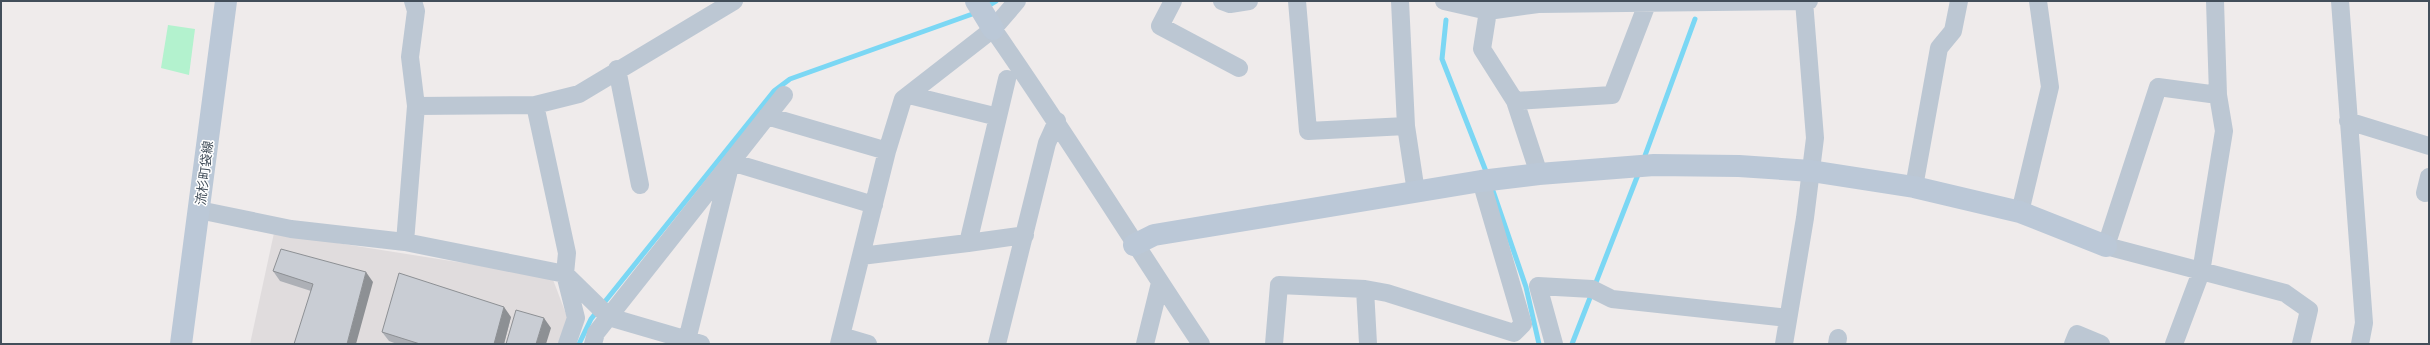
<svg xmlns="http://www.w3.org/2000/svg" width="2430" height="345" viewBox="0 0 2430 345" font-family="Montserrat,'Noto Sans JP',sans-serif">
<rect width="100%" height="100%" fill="#efebeb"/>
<path fill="#e0dcdd" d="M274 233 552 277 569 322 560 344H250Z"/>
<path fill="#b3f2ce" d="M168 25 195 29 189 75 161 68Z"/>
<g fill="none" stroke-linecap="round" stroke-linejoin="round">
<path stroke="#7bd7f4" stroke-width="5" d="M986 7 996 1
M1446 20 1442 59 1487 174
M1643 161 1695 19
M1491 185 1526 287 1539 344
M579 344 591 319 774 91 790 79 978 12
M1572 344 1639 172"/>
<path stroke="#bcc7d3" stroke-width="18" d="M1173 1 1160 26 1239 68
M1222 1 1230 4 1249 1
M1297 1 1308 131 1406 126 1400 1
M1444 1 1488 11 1482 49 1515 101 1612 95 1647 4
M1490 1 1488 11 1538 4 1809 1
M2340 1 2364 323 2360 344
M993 29C1065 132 1131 239 1201 344
M617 69 640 185
M1007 79 968 243 1025 235
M909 95 998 117
M2218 95 2158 87 2106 246 2285 293 2309 310 2301 344
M1515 101 1539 174
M535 105 567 253 565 274 576 318 567 344
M416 106 535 105 579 94 734 1
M767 116 887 151
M2348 121 2429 146
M1406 126 1416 192
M1914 187 1939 48 1953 31 1959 1
M2425 193 2429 177
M199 210 291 229 405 242 416 106 410 57 416 11 413 1
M2020 212 2050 87 2038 1
M405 242 565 274 609 317 701 344
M861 256 968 243
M1365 289 1387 293 1514 333 1523 324 1481 181
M841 336 868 344
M593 344 596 333 784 95
M686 344 731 162 874 205
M839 344 887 151 903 99 993 29 1017 1
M997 344 1047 143 1057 121
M1145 344 1160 283
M1274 344 1279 285 1365 289 1368 344
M1554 344 1538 286 1592 289 1612 299 1788 318
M1784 344 1805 218 1815 138 1804 1
M1837 344 1838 338
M2073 344 2077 334 2101 344
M2174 344 2201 272 2224 131 2218 95 2215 1"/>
<path stroke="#bbc8d7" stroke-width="22" d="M976 1 993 29
M1134 245 1154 235 1481 181 1539 174 1654 165 1739 166 1811 171 1914 187 2020 212 2106 246
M181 344 226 1"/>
</g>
<path fill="#adb0b6" d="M273 271 373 282 311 291 280 281Z
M511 317 504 344H397L389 341 382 332Z"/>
<path fill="#8d9094" d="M366 272 373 282 356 344H347Z
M504 307 511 317 504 344H494Z
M544 318 551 328 546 344H536Z"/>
<path fill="#c9cdd4" stroke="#8d9094" d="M281 249 366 272 347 344H294L313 284 273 271Z
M399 273 504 307 494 344H420L382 332Z
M516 310 544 318 536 344H506Z"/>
<g text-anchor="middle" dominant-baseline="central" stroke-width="3" stroke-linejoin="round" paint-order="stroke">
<g font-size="13" fill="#424e5a" stroke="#fff">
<text transform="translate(204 173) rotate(-83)">流杉町袋線</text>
</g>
</g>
<rect width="2430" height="345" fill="none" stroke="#424e5a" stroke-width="4"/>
</svg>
